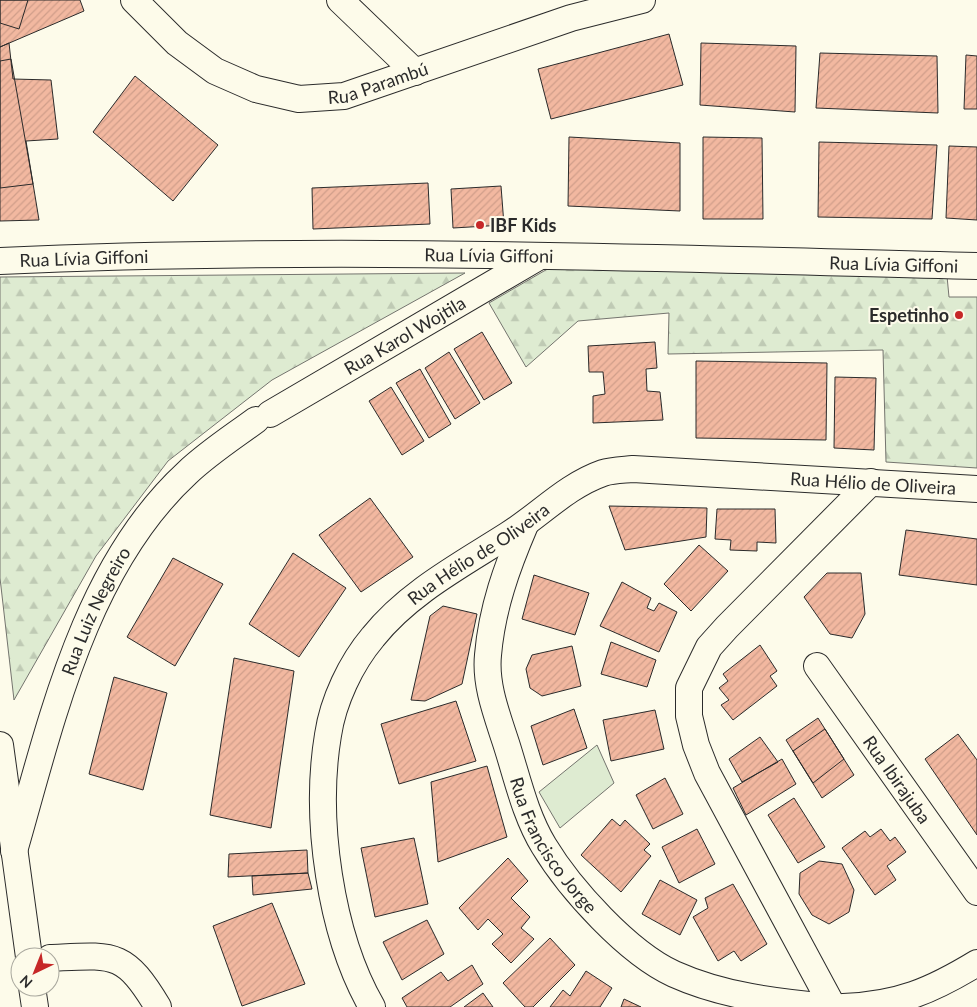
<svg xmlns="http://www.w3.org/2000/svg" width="977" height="1007" viewBox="0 0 977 1007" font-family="Lato,sans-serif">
<defs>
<pattern id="forest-firs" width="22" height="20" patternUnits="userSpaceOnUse" patternTransform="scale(1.25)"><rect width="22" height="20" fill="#deebd1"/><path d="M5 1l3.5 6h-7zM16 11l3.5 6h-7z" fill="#bfcab4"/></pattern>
<pattern id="building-hatch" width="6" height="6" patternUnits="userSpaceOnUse" patternTransform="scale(1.25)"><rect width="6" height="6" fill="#f2b8a0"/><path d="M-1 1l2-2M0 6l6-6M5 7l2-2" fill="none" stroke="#d09e8a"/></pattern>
</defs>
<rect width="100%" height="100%" fill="#fdfbea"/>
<path fill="#deebd1" stroke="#74746e" d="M597 745 614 783 560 828 539 792Z"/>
<path fill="url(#forest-firs)" stroke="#74746e" d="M556 264 947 276 949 297H977V468L886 462 883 350 668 354 669 313 578 321 526 367 489 303Z
M465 273 272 380 168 461 96 556 14 700 0 578V277Z"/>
<path fill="url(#building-hatch)" stroke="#2b2b2b" d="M0 0H80L84 11 0 47Z
M0 0H28L19 29 0 23Z
M669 34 683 85 551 119 538 69Z
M9 43 13 79 51 80 58 139 26 141 39 220 0 221V47Z
M701 43 796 46 795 112 700 105Z
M820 53 937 56 938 113 816 108Z
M966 55 977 56V109H964Z
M11 59 33 184 0 188V61Z
M135 76 218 145 173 201 93 132Z
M569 137 680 143V211L568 206Z
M703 137 762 138 763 219H703Z
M819 142 937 145 932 219 818 217Z
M949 146 977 147V220L946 218Z
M428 183 430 224 313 229 312 188Z
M501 186 504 225 453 228 451 189Z
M482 332 512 383 484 400 454 349Z
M655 342 657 368 646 369 647 391 660 392 663 420 593 423V396L605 394 603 372H589L588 346Z
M449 352 480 403 455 419 425 368Z
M696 361 827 363 826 440 696 438Z
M420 369 451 424 429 438 396 383Z
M835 377 876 378 874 450 834 448Z
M391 387 424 441 402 455 369 401Z
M370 498 413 557 361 592 319 535Z
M609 506 707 508 706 537 625 550Z
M717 509H775L776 543 757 542V551L730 550 731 540 715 539Z
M906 530 977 539V585L899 575Z
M699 545 728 571 691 611 664 584Z
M293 553 346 588 299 657 249 624Z
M173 558 223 584 175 666 127 637Z
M827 573H861L865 614 852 638 830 634 804 597Z
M534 575 589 593 575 635 522 619Z
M622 582 651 598 647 608 654 611 659 603 677 612 659 652 600 626Z
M443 606 477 614 462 684 425 701 411 700 430 616Z
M611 642 656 660 647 687 601 674Z
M760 645 777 671 770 676 777 686 733 720 721 705 729 700 719 688 728 681 723 674Z
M572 646 581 686 542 696 530 688 526 669 532 655Z
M234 658 294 671 271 828 210 815Z
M114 677 167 693 143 790 89 774Z
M456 701 476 761 399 784 381 724Z
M574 709 587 748 543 765 531 726Z
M655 710 664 749 611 761 603 720Z
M818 718 854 775 822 798 786 740Z
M825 729 844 759 813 783 793 751Z
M958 734 977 760V835L925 759Z
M760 737 778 762 742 782 729 759Z
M782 759 796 784 746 815 733 788Z
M487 766 507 837 438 862 431 782Z
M665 778 683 814 653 829 636 795Z
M794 798 825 847 798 863 768 815Z
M612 819 620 826 625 820 650 844 644 850 651 856 621 892 581 855Z
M697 829 715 864 679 883 662 847Z
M881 829 890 841 895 837 906 852 887 866 896 880 875 895 842 848 865 831 870 837Z
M414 838 428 904 375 917 361 848Z
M307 850 308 873 228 877 229 854Z
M508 858 528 881 511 898 530 917 521 928 534 939 511 963 492 944 503 934 488 919 478 930 459 908Z
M819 861 842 864 854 890 849 912 829 924 812 915 799 894 800 873Z
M308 873 312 889 253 895 252 876Z
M660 880 697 900 680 935 642 914Z
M733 884 767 944 741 961 734 951 718 961 693 917 708 908 705 898Z
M272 903 305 984 242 1006 213 926Z
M427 920 444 954 402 980 383 942Z
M550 938 575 965 533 1007H525L503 983Z
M472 965 483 984 450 1007H407L402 998 441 972 448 981Z
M586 971 612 988 600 1007H550L563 990 570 996Z
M483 993 493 1007H464Z
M624 999 641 1007H621Z"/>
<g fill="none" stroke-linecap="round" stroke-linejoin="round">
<g stroke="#2b2b2b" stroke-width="28">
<g id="minor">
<path id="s1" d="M134 0 177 43 215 71 256 89 299 99 344 96 571 18 642 0"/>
<path d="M340 0 415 72"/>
<path id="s2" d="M0 261C325 246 651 258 977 266"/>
<path id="s3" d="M270 414 540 256"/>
<path id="s4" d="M525 525C507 567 492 608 488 655 485 685 497 715 506 743 517 777 525 815 544 846 570 889 628 953 674 974 723 996 776 1002 829 1007"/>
<path id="s5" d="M817 666 977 892"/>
<path d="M0 745 29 957"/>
<path id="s6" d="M14 851C51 723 84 568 187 473 208 453 233 437 256 420"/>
<path d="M50 958C113 955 124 950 158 1007"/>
<path d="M32 987 35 1007"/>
<path id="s7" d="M372 1007C330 934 314 819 328 735 333 701 351 663 373 637 408 593 461 565 508 535 540 515 566 486 603 473 612 470 623 470 633 469L977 489"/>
<path d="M833 1007 707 773 696 745 689 716V688L709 647 727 627 871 482"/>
<path d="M843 1007C898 1005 931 991 977 963"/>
</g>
</g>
<use href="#minor" stroke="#fdfbea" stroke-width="26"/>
</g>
<g fill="#c62828" stroke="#fdfbea" stroke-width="2">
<circle cx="480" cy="225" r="5"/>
<circle cx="959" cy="315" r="5"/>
</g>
<g text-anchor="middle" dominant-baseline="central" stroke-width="4" stroke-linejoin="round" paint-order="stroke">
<g font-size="18" fill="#2b2b2b" stroke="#fdfbea">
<text stroke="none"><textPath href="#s1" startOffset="278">Rua Parambú</textPath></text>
<text stroke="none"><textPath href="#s2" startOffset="489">Rua Lívia Giffoni</textPath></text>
<text stroke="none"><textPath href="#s2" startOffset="84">Rua Lívia Giffoni</textPath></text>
<text stroke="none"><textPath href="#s2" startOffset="894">Rua Lívia Giffoni</textPath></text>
<text stroke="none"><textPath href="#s3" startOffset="156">Rua Karol Wojtila</textPath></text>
<text stroke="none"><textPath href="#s7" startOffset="944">Rua Hélio de Oliveira</textPath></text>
<text stroke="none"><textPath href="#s7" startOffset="524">Rua Hélio de Oliveira</textPath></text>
<text stroke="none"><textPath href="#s6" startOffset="254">Rua Luiz Negreiro</textPath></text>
<text stroke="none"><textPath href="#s5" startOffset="139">Rua Ibirajuba</textPath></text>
<text stroke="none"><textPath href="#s4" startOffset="340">Rua Francisco Jorge</textPath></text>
</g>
<g font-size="18" font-weight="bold" fill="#2b2b2b" stroke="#fdfbea" text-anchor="start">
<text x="490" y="225">IBF Kids</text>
<text x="949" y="315" text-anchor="end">Espetinho</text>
</g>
</g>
<g transform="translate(35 972) rotate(223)"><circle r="24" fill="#fdfbea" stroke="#a9a89e"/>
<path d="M0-4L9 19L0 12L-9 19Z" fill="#c62828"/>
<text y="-8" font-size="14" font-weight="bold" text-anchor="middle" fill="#2b2b2b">N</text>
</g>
</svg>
